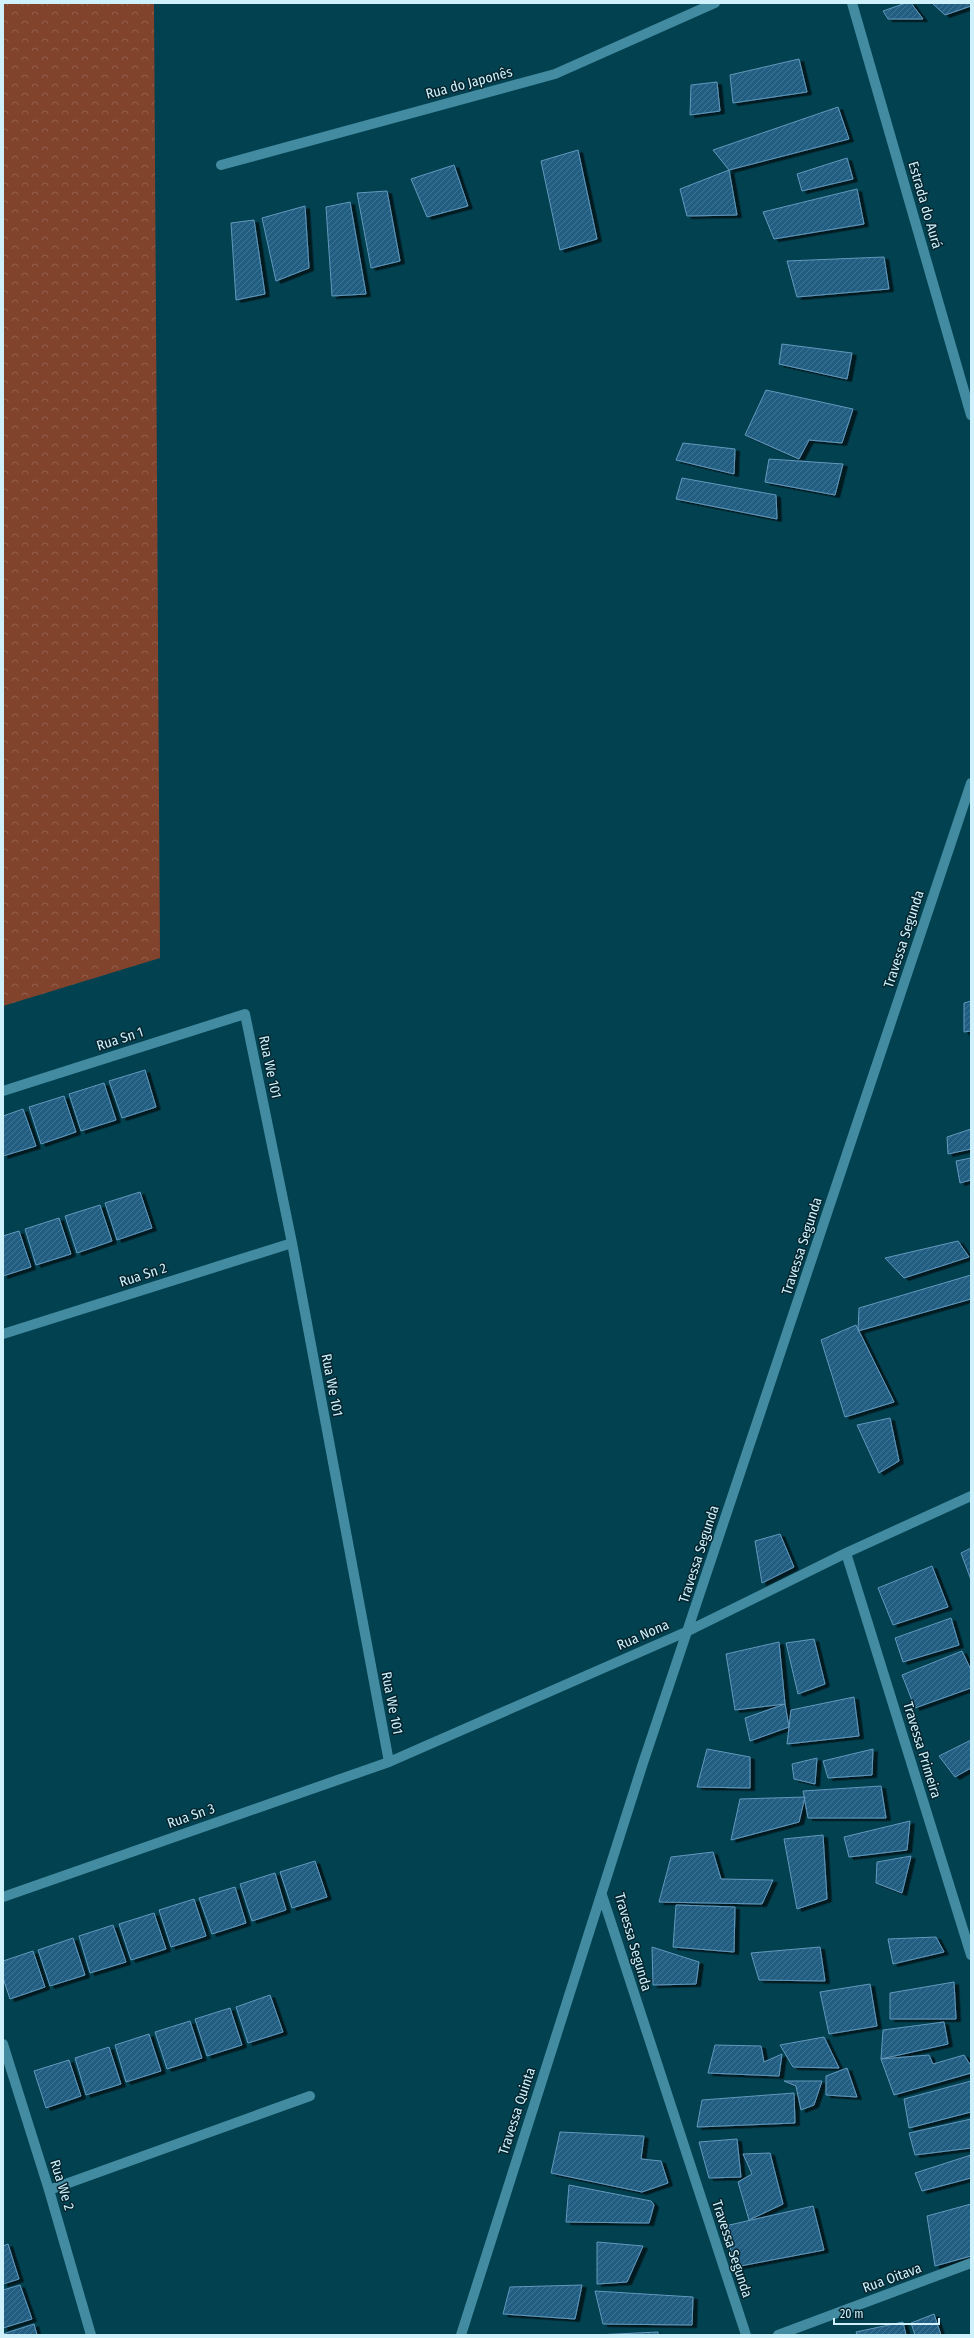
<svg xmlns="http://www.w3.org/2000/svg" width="974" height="2338" viewBox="0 0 974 2338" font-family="'Fira Sans Condensed',sans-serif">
<defs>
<pattern id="forest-crowns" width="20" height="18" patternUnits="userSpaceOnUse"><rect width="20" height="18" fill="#82432d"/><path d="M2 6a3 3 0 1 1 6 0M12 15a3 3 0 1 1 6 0" fill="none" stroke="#925f4c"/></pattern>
<pattern id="building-hatch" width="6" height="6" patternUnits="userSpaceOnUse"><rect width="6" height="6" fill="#225d82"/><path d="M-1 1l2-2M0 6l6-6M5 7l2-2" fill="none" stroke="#417595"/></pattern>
<filter id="shadow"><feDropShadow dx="4.5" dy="2.5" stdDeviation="0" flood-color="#0009"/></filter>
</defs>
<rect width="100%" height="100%" fill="#024150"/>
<path fill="url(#forest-crowns)" d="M3 3H154L160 958 3 1006Z"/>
<path fill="url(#building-hatch)" stroke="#6398bc" filter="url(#shadow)" d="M906 3H911L923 19H888L883 11Z
M932 3H971V6L945 15Z
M799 59 807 92 733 103 730 75Z
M717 82 720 111 690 115 691 85Z
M838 107 849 139 729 170 713 150Z
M578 150 597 239 560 250 541 161Z
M847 158 853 179 802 191 797 174Z
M454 165 468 206 427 217 411 179Z
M729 170 737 215 687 216 680 189Z
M857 189 864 224 774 239 763 212Z
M387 191 400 261 371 268 357 193Z
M350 202 366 294 332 296 326 207Z
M305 206 309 268 276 281 262 218Z
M254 220 265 294 236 300 231 223Z
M884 257 889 289 797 297 787 261Z
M782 344 852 353 847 379 779 364Z
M766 390 853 409 842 443 809 440 799 459 745 435Z
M683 443 735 449 734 474 676 460Z
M769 459 843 464 835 495 765 482Z
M682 478 776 495 777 519 676 499Z
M971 1001V1031L964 1032V1003Z
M145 1070 156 1107 122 1118 109 1081Z
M104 1083 116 1120 81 1131 69 1094Z
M64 1096 76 1132 41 1144 29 1107Z
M23 1109 36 1146 3 1156V1116Z
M971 1129V1149L948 1154 947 1137Z
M971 1158V1180L960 1183 956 1161Z
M140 1192 152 1228 117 1240 105 1203Z
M100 1205 112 1241 77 1253 65 1216Z
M59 1218 71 1254 36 1265 25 1229Z
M19 1231 31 1267 3 1276V1236Z
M958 1241 969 1257 904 1278 885 1258Z
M971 1275V1299L858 1331 859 1308Z
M856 1325 894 1402 845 1417 821 1340Z
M890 1418 899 1461 879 1473 857 1425Z
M780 1534 794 1567 762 1583 755 1541Z
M971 1548V1580L961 1553Z
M932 1566 948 1607 893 1625 878 1588Z
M951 1618 959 1645 903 1662 895 1638Z
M814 1639 825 1684 798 1694 786 1643Z
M779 1642 785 1704 735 1710 726 1654Z
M962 1651 971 1670V1688L915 1708 902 1675Z
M854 1697 859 1736 787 1744 791 1710Z
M785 1704 789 1727 750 1741 745 1718Z
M971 1740V1768L955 1777 939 1756Z
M707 1749 750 1757V1788L697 1787Z
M873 1749 872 1775 828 1778 823 1761Z
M817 1758 815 1784 794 1779 792 1764Z
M881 1786 886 1818H808L803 1791Z
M805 1797 799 1822 731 1840 740 1799Z
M910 1821 907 1850 849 1857 844 1837Z
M823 1835 827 1899 797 1909 784 1839Z
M713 1852 721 1879 773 1880 762 1904 659 1902 671 1857Z
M911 1856 902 1893 876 1883 877 1862Z
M315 1861 327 1897 292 1908 280 1872Z
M275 1873 286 1910 252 1921 240 1884Z
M235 1887 246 1923 212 1934 199 1898Z
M194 1899 206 1936 171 1947 159 1910Z
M676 1905 735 1907 734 1952 673 1947Z
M154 1913 166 1949 131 1960 119 1924Z
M113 1925 126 1962 90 1973 79 1936Z
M936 1937 944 1952 893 1964 888 1939Z
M73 1938 85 1975 50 1986 38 1950Z
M652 1947 699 1962 696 1984 653 1985Z
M820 1947 825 1981 759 1980 751 1953Z
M33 1951 45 1987 10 1999 3 1978V1961Z
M954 1982 956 2019H890V1993Z
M870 1984 877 2026 829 2034 820 1992Z
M270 1995 283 2032 248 2043 236 2007Z
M230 2008 242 2045 207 2056 195 2019Z
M190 2021 202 2058 167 2069 155 2032Z
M944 2022 948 2044 881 2059 883 2030Z
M149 2034 161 2071 126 2082 115 2045Z
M824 2037 839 2068 793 2067 780 2045Z
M715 2045 761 2046 764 2062 782 2054 779 2076 708 2073Z
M109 2047 121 2084 86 2095 75 2058Z
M929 2055 933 2064 964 2055 971 2066V2073L894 2095 881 2059Z
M69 2060 81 2096 46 2108 34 2071Z
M847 2068 857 2097 826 2095V2076Z
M784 2081H822L814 2105 801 2110 796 2086Z
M971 2081V2112L909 2128 904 2099Z
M794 2093 795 2123 697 2127 702 2100Z
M971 2119V2148L915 2155 909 2133Z
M560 2132 644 2136 641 2159 661 2161 668 2183 642 2192 551 2173Z
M737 2139 741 2177 709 2178 699 2142Z
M770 2153 783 2204 749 2220 738 2182 752 2174 743 2154Z
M971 2155V2178L922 2191 915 2173Z
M569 2185 651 2201 654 2205 649 2223 566 2222Z
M971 2204V2256L935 2266 927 2216Z
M813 2206 824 2250 735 2267 725 2226Z
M597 2242 643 2246 627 2282 597 2284Z
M8 2244 19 2279 3 2284V2246Z
M20 2285 32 2319 3 2328V2290Z
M582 2285 575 2319 503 2314 510 2287Z
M595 2291 693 2297 692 2325 603 2324Z
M934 2314 941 2335H915L911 2323Z
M903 2322 906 2335H857L856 2332Z
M34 2324 37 2335H3V2334Z
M658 2332V2335H595Z"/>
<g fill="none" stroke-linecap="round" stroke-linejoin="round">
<path stroke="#438ba0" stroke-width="10" d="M852 3 971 415
M221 165 555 74 715 3
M3 1091 245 1014 292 1243 389 1762
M3 1334 292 1243
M846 1553 971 1955
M602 1895 746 2335
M3 1897 389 1762 688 1631 846 1553 971 1496
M3 2044 49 2190 91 2335
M49 2190 310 2096
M461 2335 643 1763 971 783
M778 2335 971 2263"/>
</g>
<g text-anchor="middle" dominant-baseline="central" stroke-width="3" stroke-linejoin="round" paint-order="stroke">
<g font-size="14" fill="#cef1fc" stroke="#06252e">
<text transform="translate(469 83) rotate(-15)">Rua do Japonês</text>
<text transform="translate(925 205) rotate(74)">Estrada do Aurá</text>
<text transform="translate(904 939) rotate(-72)">Travessa Segunda</text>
<text transform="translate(120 1039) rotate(-18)">Rua Sn 1</text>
<text transform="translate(270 1067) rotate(78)">Rua We 101</text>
<text transform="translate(802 1246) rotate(-72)">Travessa Segunda</text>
<text transform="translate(143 1275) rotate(-18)">Rua Sn 2</text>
<text transform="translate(332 1385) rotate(79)">Rua We 101</text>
<text transform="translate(699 1554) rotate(-72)">Travessa Segunda</text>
<text transform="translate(643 1635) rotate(-24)">Rua Nona</text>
<text transform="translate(392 1703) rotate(79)">Rua We 101</text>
<text transform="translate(922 1750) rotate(73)">Travessa Primeira</text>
<text transform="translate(191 1816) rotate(-19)">Rua Sn 3</text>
<text transform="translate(633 1942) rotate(74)">Travessa Segunda</text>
<text transform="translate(517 2111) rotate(-72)">Travessa Quinta</text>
<text transform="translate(62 2185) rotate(73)">Rua We 2</text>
<text transform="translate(732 2249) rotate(72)">Travessa Segunda</text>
<text transform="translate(892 2278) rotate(-20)">Rua Oitava</text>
</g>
</g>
<rect width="974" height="2338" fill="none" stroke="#cef1fc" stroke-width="8"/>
<path d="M834 2318v6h105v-6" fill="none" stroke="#cef1fc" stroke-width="2"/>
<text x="840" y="2318" font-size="12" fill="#cef1fc" stroke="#06252e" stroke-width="3" paint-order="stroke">20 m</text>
</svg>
